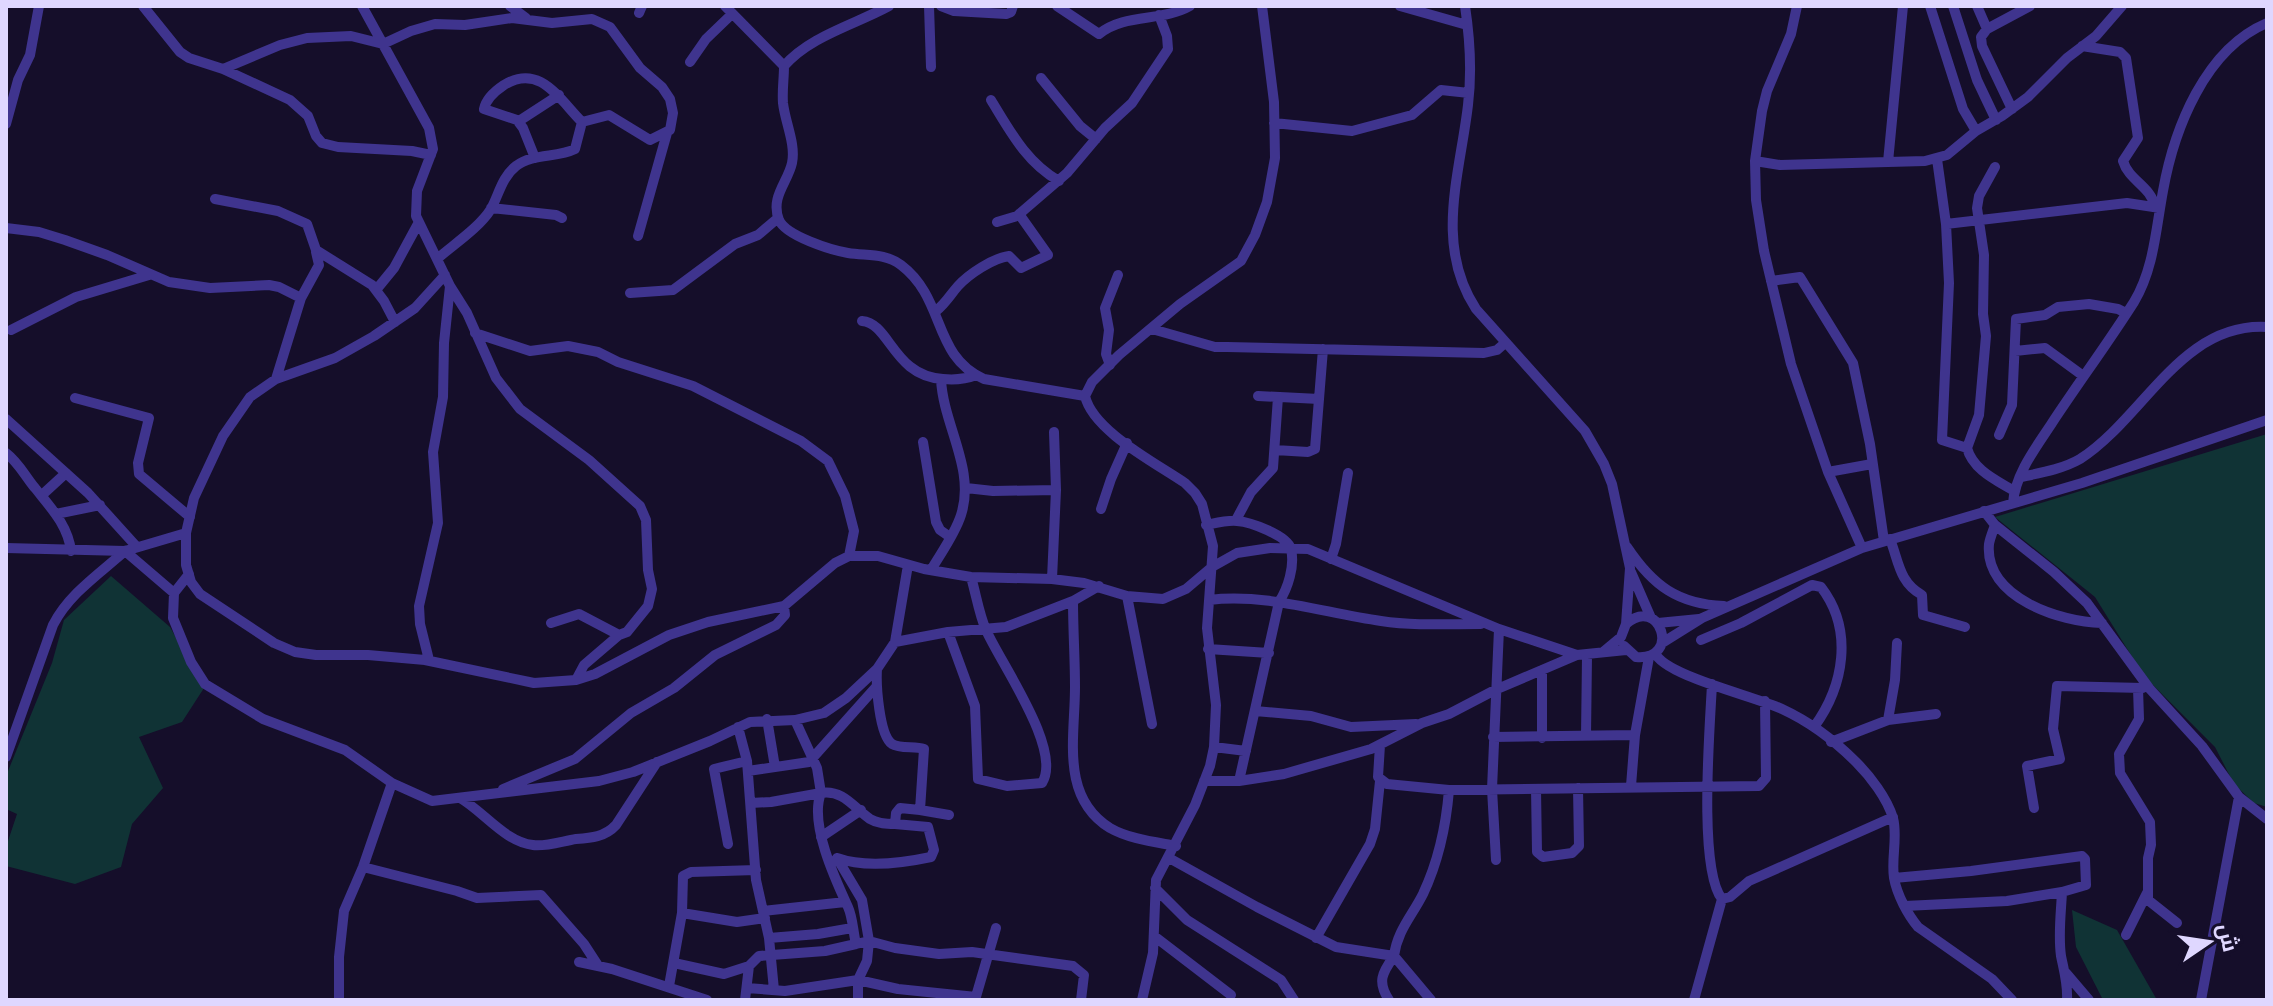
<svg xmlns="http://www.w3.org/2000/svg" width="2273" height="1006" viewBox="0 0 2273 1006" font-family="Helvetica,Cairo,sans-serif">
<rect width="100%" height="100%" fill="#150e2a"/>
<path fill="#103335" d="M2267 434V807L2254 803 2234 784 2215 747 2144 676 2095 597 1995 517Z
M111 576 170 627 204 688 182 722 139 737 163 788 132 824 121 867 75 884 6 866V847L17 814 6 809V776L52 663 64 620Z
M2072 910 2117 930 2157 1000H2103L2076 947Z"/>
<g fill="none" stroke-linecap="round" stroke-linejoin="round">
<path stroke="#3f348e" stroke-width="10" d="M143 6 180 52 189 58 223 69 290 100 308 116 316 136 322 143 338 147 412 151 431 155
M362 6 429 128 433 149 417 191 416 216 450 286 467 313 496 378 520 409 589 460 640 506 646 520 648 570 652 589 648 606 627 632 619 635 584 665 576 680
M510 6 526 18
M725 6 784 66C784 79 782 90 783 103 785 122 796 144 792 163 788 182 770 197 779 220 786 236 831 250 848 253 867 256 885 253 901 265 946 299 932 356 984 379L1085 396
M929 6 931 67
M941 6 954 11 1006 14 1011 12 1013 6
M1057 6 1099 34C1125 13 1162 22 1190 6
M1400 6 1467 25
M1465 6C1470 39 1472 72 1468 105 1460 174 1434 245 1476 309L1585 431 1604 464 1612 484 1630 568 1626 624 1621 637 1603 652
M1797 6 1791 34 1767 91 1762 111 1755 161 1756 200 1764 251 1791 364 1828 472 1862 548
M1930 6 1963 109 1976 131
M1953 6 1977 80 1996 120
M1977 6 1987 29
M639 13 642 6
M2082 46 2120 52 2126 58 2138 138 2123 161C2129 181 2151 186 2155 207
M690 62 706 39 732 14
M784 66C810 36 854 25 889 6
M223 69 280 45 307 38 351 36 383 44 411 31 435 24 465 25 512 18 552 23 592 19 610 27 640 68 662 87 670 99 673 113 670 130 650 140 609 115 582 122
M1041 78 1080 126 1096 139
M991 100C1010 131 1026 162 1059 181
M2012 109 1982 46 1981 37 1987 29 2030 6
M519 121 559 95
M1274 123 1352 131 1412 115 1441 90 1469 93
M6 124 18 80 30 55 39 6
M535 158 523 128 517 120 484 109C486 99 495 91 504 85 540 63 559 99 582 122
M1937 159 1946 224 1949 283 1942 440 1967 448
M1755 161 1780 165 1888 162 1903 6
M1888 162 1925 161 1947 155 1976 131 2002 116 2028 97 2067 58 2096 36 2122 6
M1995 167 1979 196 1977 208 1984 255 1983 314 1986 336 1979 415 1967 448C1973 470 1996 480 2014 491
M215 199 278 211 307 224 316 250 372 285 384 301 395 322
M491 208 556 215 562 218
M997 222 1017 216 1067 173 1105 128 1132 103 1168 49 1167 36 1159 15
M1946 224 2127 203 2160 208
M6 228 39 232 65 240 107 255 169 282 210 288 269 285 279 287 301 298
M638 236 667 133
M437 259C454 244 479 228 491 209 499 194 502 177 516 166 533 153 557 158 575 149L582 122
M445 275 415 308 374 336 335 358 276 379 250 397 223 436 194 498 186 533V565L191 582 200 594 274 643 295 652 316 655H368L425 660 534 683 576 680 595 674 669 635 708 622 784 606 835 563 849 556H878L924 569 971 577 1052 579 1084 583 1127 596 1163 599 1186 589 1212 567 1237 553 1270 548 1308 549 1499 629 1577 655 1626 650
M1771 281 1800 277 1853 363 1870 444 1884 541
M376 290 394 268 419 222
M630 293 673 290 735 244 758 235 778 218
M936 311C946 303 950 295 958 286 969 274 993 258 1009 256L1021 268 1048 255 1019 214
M862 321C890 323 893 376 943 379 954 380 966 379 976 375
M1152 329 1215 347H1227L1484 353 1497 350 1505 343
M11 330 76 297 149 275
M475 333 530 351 568 346 598 352 618 362 693 386 801 441 828 461 845 496 854 531 849 556
M2015 351 2045 348 2082 375
M1110 365 1106 354 1109 330 1105 308 1118 275
M276 379 301 298 319 265 316 252
M1258 396 1319 399
M75 398 149 418 138 463 139 474 190 517
M6 419 88 493 136 546
M1999 435 2012 405 2016 319 2045 315 2058 307 2089 304 2118 309 2126 313
M923 442 936 522 940 530 950 537
M1275 450 1308 452 1315 449 1323 349
M6 453C19 463 25 476 35 488 50 507 68 525 71 551
M1828 472 1872 464
M2021 477C2040 473 2063 469 2080 459 2144 418 2181 322 2267 327
M966 488 993 491 1056 490
M42 495 66 473
M2013 503C2015 474 2037 446 2052 423 2079 382 2108 343 2134 302 2154 269 2156 228 2163 191 2174 129 2205 49 2267 23
M1101 509 1111 479 1127 443
M1984 511 1995 525 2054 572 2087 603 2149 688 2202 746 2239 797 2267 819
M56 514 100 505
M1236 520 1251 492 1273 468 1278 397
M1206 525C1216 523 1227 520 1237 521 1250 522 1287 535 1291 549 1295 566 1288 588 1279 602L1239 781
M1995 525C1993 531 1990 538 1989 544 1984 598 2061 622 2102 623
M1890 539C1899 562 1899 582 1922 595L1923 615 1965 627
M1627 547C1653 586 1678 604 1724 606
M6 548 125 551 186 533
M1331 559 1336 544 1348 473
M908 565 895 642 948 632 1006 627 1073 601 1099 586
M931 570C941 553 955 534 961 515 976 469 943 425 941 379
M1631 572 1651 618
M189 574 174 593 173 618 191 662 205 684 263 719 345 750 392 783 432 801 599 781 633 772 710 741 750 722 795 720 824 713 846 698 877 669 895 642
M1052 579 1056 490 1054 432
M1127 596 1152 724
M1209 600C1267 593 1324 613 1381 621 1414 626 1448 624 1481 624
M1073 601C1073 630 1075 659 1075 687 1075 737 1060 797 1110 828 1129 839 1155 842 1176 846
M551 623 579 614 619 635
M1658 623 1699 619
M948 632 975 706 978 779 1007 786 1042 783C1063 750 1001 664 986 630 979 614 976 594 971 577
M1701 640 1741 623 1812 585 1821 587C1854 630 1844 686 1814 727
M1662 643 1702 618 1862 548 2082 483 2267 420
M1624 646 1636 657C1682 661 1660 594 1626 624
M1208 649 1269 653
M1655 653C1665 676 1755 696 1782 709 1808 721 1835 741 1856 762 1870 776 1887 798 1893 818 1898 837 1891 858 1894 878 1897 895 1908 915 1918 927L1992 979 2012 1000
M429 660 420 624 419 606 438 523 433 452 443 397 444 343 450 286
M877 669C876 684 879 735 892 744 900 749 915 746 924 749L920 810 949 815
M1712 684C1710 726 1698 869 1722 899L1730 897 1749 881 1893 817
M2138 688 2139 719 2119 754 2120 773 2150 822 2151 845 2148 858V900L2177 923
M1255 711 1311 716 1351 727 1416 724
M767 719 775 767
M795 720 817 768 821 793C843 789 855 809 870 819 878 824 887 824 895 824
M1888 720 1936 714
M738 727 747 761 756 880 769 938 774 990
M1586 736 1587 656
M1493 737 1635 735
M1542 738V670
M1831 742 1888 720 1895 680 1897 643
M1380 745 1378 777 1387 784 1449 790 1759 786 1766 778 1765 701
M1214 747 1246 751
M6 757 53 625C69 594 99 574 125 551L174 593
M748 771 809 762 876 687
M1204 781H1239L1284 774 1371 749 1422 723 1449 714 1495 690 1577 655
M1631 786 1635 735 1649 657
M503 789 575 759 631 713 674 688 715 655 776 625 785 615 784 606
M1536 789 1537 852 1543 857 1572 853 1579 846 1578 788
M460 798C483 811 505 842 533 845 545 847 563 841 576 839 591 838 605 837 616 825L657 762
M751 803 771 802 821 793C809 823 835 879 848 907 853 918 853 932 856 944L869 941 867 961 858 980V1000
M2034 808 2027 766 2060 759 2053 729 2057 686 2143 688
M821 837 861 810
M728 844 714 769 747 761
M837 858 862 900 869 941 895 948 939 954 972 952 1073 966 1084 975 1081 1000
M837 858C865 868 903 863 931 857L934 850 928 827 895 824 896 813 900 808 920 810
M1169 858 1257 907 1336 947 1394 956
M1496 860 1492 789 1499 629
M363 867 457 891 477 898 541 895 584 944 597 964
M1894 878 1971 871 2082 856 2085 859 2086 885 2062 892
M1155 888 1187 920 1281 980 1294 1000
M1905 906 2007 901 2062 892C2061 913 2058 935 2061 956 2064 971 2068 984 2067 1000
M763 911 845 902
M682 913 737 922 765 918
M2126 935 2147 893
M1154 936 1231 995
M769 938 818 934 852 928
M1316 938 1370 844 1375 829 1380 781
M579 962 612 969 707 1000
M674 963 724 974 749 966 759 956 825 951 856 944
M2066 973 2089 1000
M669 986 682 913 683 876 691 872 756 870
M747 988 785 991 858 980 898 989 976 997
M339 1000V957L344 911 363 867 392 783
M745 1000 749 966
M975 1000 996 928
M1142 1000 1153 953 1156 880 1195 805 1210 766 1214 747 1216 705 1207 628 1213 546 1202 504 1195 493 1185 483C1156 463 1093 431 1085 396L1092 382 1119 355 1180 304 1241 261 1255 235 1267 202 1275 158 1274 102 1262 6
M1389 1000C1377 982 1382 973 1394 956
M1431 1000 1394 956C1397 931 1412 916 1423 894 1439 860 1446 827 1449 790
M1694 1000 1722 899
M2201 1000 2239 797"/>
</g>
<rect width="2273" height="1006" fill="none" stroke="#dfd7ff" stroke-width="16"/>
<g transform="translate(2209 942) rotate(77)" stroke="#150e2a" stroke-width="6" paint-order="stroke">
<path d="M0-6L14 30L0 20L-14 30Z" fill="#dfd7ff"/>
<text y="-12" font-size="22" font-weight="bold" text-anchor="middle" fill="#dfd7ff">ش</text>
</g>
</svg>
